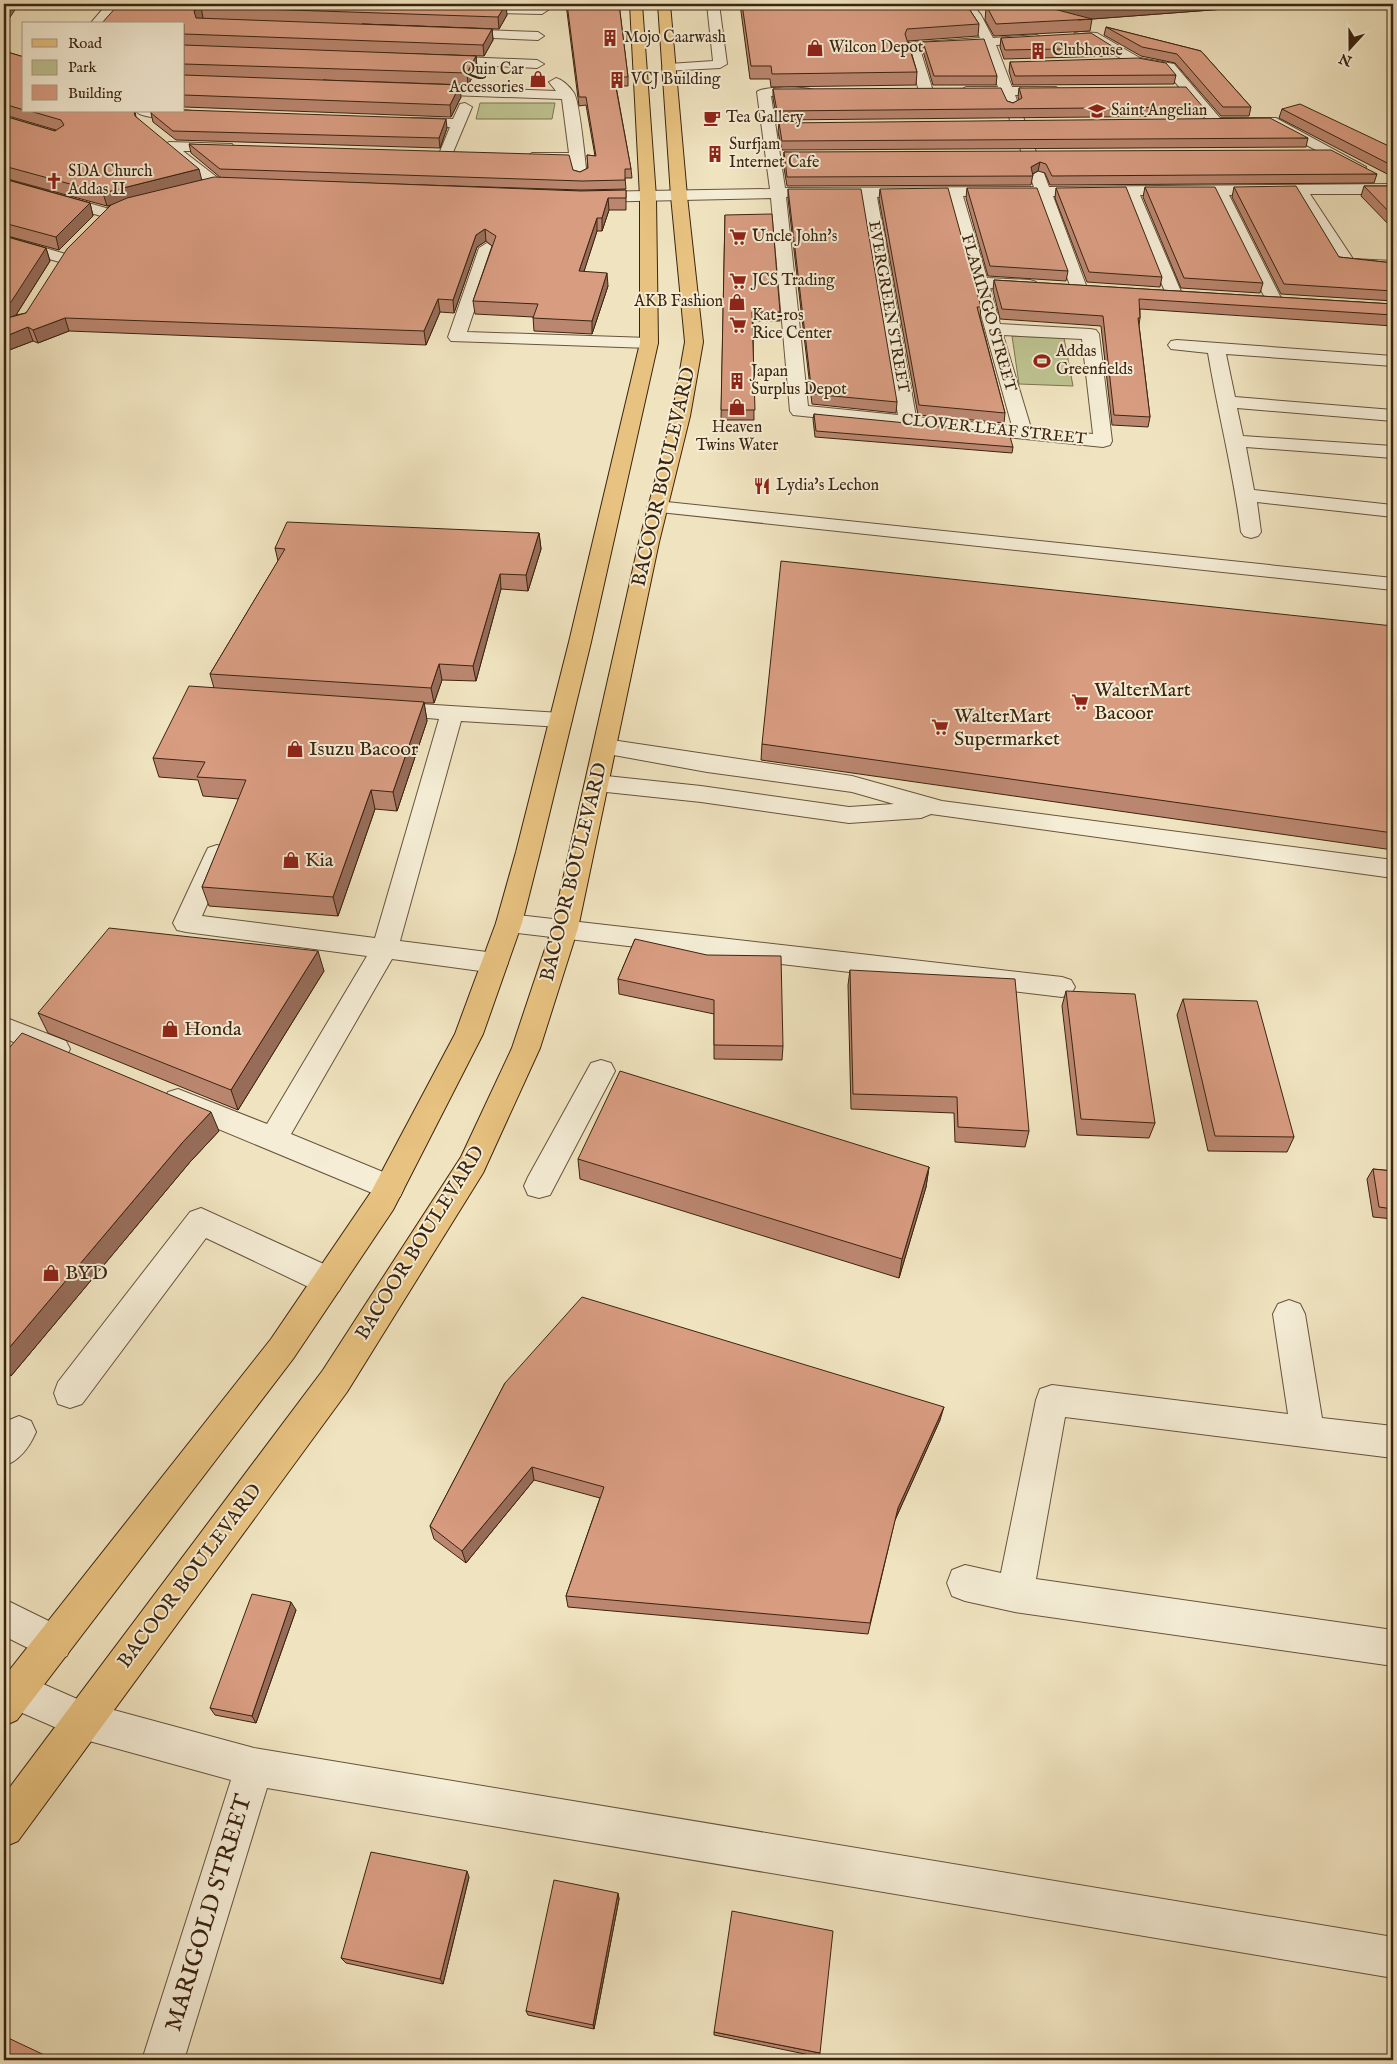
<svg xmlns="http://www.w3.org/2000/svg" width="1397" height="2064" viewBox="0 0 1397 2064" font-family="'IM FELL English',serif">
<rect width="100%" height="100%" fill="#f0e4c0"/>
<filter id="stains"><feTurbulence type="fractalNoise" baseFrequency=".004" numOctaves="4"/><feColorMatrix values="0 0 0 0 .2 0 0 0 0 .09 0 0 0 0 .02 0 0 0 .5 -.17"/></filter>
<radialGradient id="worn" r=".72"><stop offset=".6" stop-color="#630" stop-opacity="0"/><stop offset="1" stop-color="#630" stop-opacity=".3"/></radialGradient>
<path fill="#bdc390" stroke="#7c7450" d="M480 103H555L552 119H476Z
M1012 336 1064 338 1073 386 1019 384Z"/>
<g fill="none" stroke-linecap="round" stroke-linejoin="round">
<g stroke="#68543c" stroke-width="2">
<path id="minor" d="M107 4H119L103 24H90Z
M707 4H719L727 64 720 68 664 71 662 68 669 64 713 61Z
M959 4H972L981 15 993 38 1037 35 1043 39 1037 43 996 45 1012 87H1056L1063 91 1056 95H1015L1049 187 1393 184V194H1310L1353 259 1393 261V271L1342 267 1295 194 1229 195 1282 300 1280 304H1268L1214 195H1140L1182 294 1180 298H1168L1166 294 1125 195 1053 196 1087 288 1085 292H1073L1071 288 1037 196H963L987 278 1030 280 1036 282 1038 285 1036 288 1030 290 990 288 1000 324 1090 329 1096 330 1099 334 1112 441 1110 445 1103 447 793 415 790 411 771 198 589 202 581 197 589 192 770 189 757 92C762 86 813 86 818 92L811 96H771L785 188 1034 187 1001 95H966L959 91 966 87H998L983 46 920 49 933 91 926 95 919 91 906 46 907 43 980 38 969 16ZM948 196 1012 426 916 417 877 197ZM786 197H862L898 415 808 406ZM1003 335 1082 339 1093 434 1031 428Z
M468 5 542 6 548 10 542 14 464 12 462 9 464 6Z
M455 29 538 32 544 36 538 40 450 36 449 33Z
M1080 32 1097 33 1140 58 1174 64 1220 118H1276L1366 167 1364 170H1354L1268 125H1211L1165 70 1131 64 1089 40 1075 39 1074 36 1075 33Z
M439 56 537 60 544 64 537 68 434 63 432 60 434 57Z
M556 78C563 80 570 87 574 93 580 103 585 161 587 176L585 179H575L571 162 532 161 525 157 532 153H569L562 99 423 94 416 90 423 86 556 91 549 82Z
M465 103 472 107 451 157H441L439 154 450 127 410 126 403 122 410 118 453 119 460 104Z
M184 110 192 111 194 114C189 121 142 119 137 112Z
M169 142 232 144 234 147 227 151H183L222 181 224 184 222 187H212L166 151 162 146Z
M4 179 113 210 116 213 108 218 4 188Z
M4 236 69 255 71 258 63 263 4 246Z
M487 243 495 248 467 332 649 338 655 339 658 343 655 347 649 348 451 341 448 337 479 248Z
M1177 340 1393 356V366L1226 354 1235 397 1393 410V421L1237 408 1243 436 1393 446V458L1246 447 1254 490 1393 505V517L1257 502 1261 532 1258 536 1251 538 1244 536 1241 532C1233 470 1218 413 1208 353L1171 349 1168 345 1171 341Z
M657 501 1393 578V590L650 511 647 507 650 503Z
M388 702 561 713 569 715 572 720 569 725 561 727 461 721 400 941 495 953 504 956 508 963 504 970 495 973 392 959 291 1134 400 1179 404 1188 400 1197 389 1200 168 1108 164 1100 168 1092 178 1089 267 1124 367 956 186 932 177 930 173 923 205 854 208 848 217 845 226 848 229 854 202 916 375 938 439 719 380 714 377 709 380 704Z
M605 739 852 776 942 801 1393 860V878L931 814 921 818 849 823 701 802 597 791 589 789 585 783 589 777 597 775 701 786 849 807 894 804 852 792 707 772 597 752 593 747 597 742Z
M509 914 1062 977 1071 980 1075 987 1071 994 1062 997 509 932 500 930 496 923 500 916Z
M4 1017 66 1041 70 1049 66 1057 56 1060 4 1038Z
M601 1060 611 1063 615 1071 550 1195 539 1198 528 1195 524 1186 528 1177 591 1063Z
M201 1208 339 1271 344 1281 339 1291 328 1295 317 1291 206 1238 82 1404 70 1408 58 1404 54 1393 58 1382 190 1212Z
M1289 1300 1300 1304 1305 1314 1322 1418 1393 1426V1458L1065 1417 1036 1579 1393 1630V1666L1015 1612 965 1601 952 1596 947 1583 952 1570 965 1565 1001 1573 1036 1400 1040 1389 1052 1385 1288 1414 1273 1314 1278 1304Z
M19 1416 31 1421 36 1432C29 1448 20 1460 4 1466V1425L7 1421Z
M4 1599 67 1630 72 1643 67 1656 54 1661 4 1636Z
M16 1672 84 1702 254 1748 1393 1937V1978L267 1788 184 2060H142L231 1780 82 1739 4 1705V1677Z"/>
</g>
<g stroke="#3b2410" stroke-width="2">
<path id="major" d="M630 4H642L656 197 658 343 591 642 540 852 522 923 483 1034 393 1210 293 1359 17 1720 4 1726V1677L271 1339 371 1192 455 1034 496 923 516 852 569 642 640 343V197Z
M658 4H670L687 196 703 342 690 416 659 542 578 928 540 1048 483 1173 347 1392 18 1841 4 1847V1795L323 1370 461 1157 512 1048 552 928 639 542 672 416 685 342 671 196Z"/>
</g>
<use href="#minor" fill="#f5edd6" fill-rule="evenodd"/>
<use href="#major" fill="#e8c280" fill-rule="evenodd"/>
</g>
<path fill="#ba866f" stroke="#3b2410" d="M119 4H513H501L507 15 499 29 362 24 492 29 493 40 484 56 382 53 476 56 477 68 468 85 323 80 461 97 451 117 184 107V24Z
M566 4H619L628 77V86H616L631 169 632 178H625L626 189 582 190 331 182 581 191 626 190V210H609L602 231H597L584 271 608 286 592 334 534 331 533 317 475 314 473 301 492 246 486 241 477 247 454 313 440 312 426 345 69 331 38 343 33 341 4 352V236L46 248 50 261 16 315 26 313 110 205 107 206 4 178V116L55 131 56 130 5 115 4 116V51L24 57V111H135L136 117 202 180 221 178 191 153 189 144 573 170 580 172 588 168 587 155 595 156 586 105 579 106Z
M740 4H966L979 24 978 36 908 41 917 72 916 85 771 87 770 79H750Z
M973 4H1291L1091 19H1092L1090 31 994 36 985 20 986 9H978Z
M1106 27 1201 51 1251 107 1249 116H1221L1175 63 1141 56 1104 35Z
M1001 38 1115 48 1114 56 1004 59 1000 47Z
M923 42 997 76 996 85H933L923 51Z
M1010 62 1176 75 1174 84 1013 85 1009 71Z
M1019 88 1203 107 1201 116 777 120 773 98V89L1007 101 1013 103 1019 100 1018 97Z
M1282 109 1393 148V177L1279 118Z
M151 113 447 128 440 148 176 140 153 122Z
M779 123 1308 138 1306 147 782 150 778 132Z
M784 152 1377 174 1374 183 1050 185 1045 173 1038 171 1033 174 1031 185 787 186 783 162Z
M4 179 90 203 93 216 59 250 4 235Z
M1364 186H1393V229L1361 196Z
M1145 187 1263 283 1260 293 1181 288 1143 197Z
M1234 187 1339 257 1393 263V303V301L1281 294 1232 197Z
M967 188 1068 271 1066 281 988 276 966 198Z
M1056 188 1162 277 1160 287 1087 282 1055 198Z
M788 189 897 402 896 413 812 404 788 199Z
M880 189 981 307 980 317 1005 413 1004 423 918 415 879 199Z
M725 215 780 312V321H753L754 420H721Z
M994 280 1393 304V326L1140 309V318L1139 325 1150 417 1148 427 1112 425 1101 326 1000 319 993 290Z
M814 414 1013 447 1012 453 815 437 813 419Z
M539 533 541 549 528 591 501 589 476 681 442 680 434 703H424L427 721 397 811 375 809 338 916 209 906 202 887 239 799 203 796 198 780 159 777 153 758 214 688 210 674 278 561 275 548Z
M1393 626V850L761 760 762 744Z
M635 939 783 1046 782 1060 714 1059V1014L619 994 618 979Z
M850 970 1029 1131 1025 1147 955 1142 954 1113 851 1109 848 985Z
M324 971 238 1110 48 1033 38 1013Z
M1066 991 1155 1123 1149 1138 1077 1135 1062 1006Z
M1183 999 1294 1137 1287 1152 1208 1151 1177 1015Z
M4 1054 219 1131 190 1162 11 1376 7 1374 4 1378Z
M578 1159 929 1167 926 1187 899 1278 580 1179Z
M1373 1169 1393 1171V1219L1373 1217 1367 1179Z
M505 1383 940 1420 895 1520 868 1634 568 1607 566 1596 600 1498 534 1480 466 1563 434 1539 430 1526Z
M296 1610 256 1723 215 1715 210 1708Z
M469 1877 443 1984 346 1963 341 1958Z
M618 1893 619 1899 594 2029 528 2015 526 2011Z
M714 2032 820 2053 819 2057 714 2035Z"/>
<path fill="#976d5a" stroke="#3b2410" d="M8 4H19L4 26V10Z
M506 4 507 15 499 29 498 17Z
M1127 4H1291L1079 20 1054 9Z
M201 7 203 18 196 22 194 11Z
M492 29 493 40 484 56 483 45Z
M476 56 477 68 468 85 467 73Z
M460 85 461 97 451 117 450 105Z
M446 119 447 128 440 148 439 138Z
M1040 162 1038 171 1029 176 1031 167Z
M199 169 202 181 107 206 103 193Z
M608 198 609 210 602 231V218Z
M90 203 93 216 59 250 56 237Z
M597 218V231L580 284 579 271Z
M485 229 486 241 477 247 454 313 453 300 476 235Z
M46 248 50 261 16 315 4 320V305Z
M607 273 608 286 592 334V321Z
M438 299 440 312 426 345 424 331Z
M65 318 69 331 38 343 33 330Z
M28 327 33 341 4 352V337Z
M539 533 541 549 528 591 526 575Z
M500 574 501 589 476 681 473 666Z
M439 664 442 680 434 703 431 688Z
M424 702 427 721 397 811 393 792Z
M371 790 375 809 338 916 333 897Z
M318 951 324 971 238 1110 231 1090Z
M211 1112 219 1131 190 1162 11 1376 4 1366V1354L182 1143Z
M929 1167 926 1187 899 1278 902 1259Z
M4 1370 7 1374 4 1378Z
M944 1407 940 1420 895 1520 898 1508Z
M532 1467 534 1480 466 1563 462 1551Z
M291 1602 296 1610 256 1723 252 1716Z
M467 1871 469 1877 443 1984 440 1979Z
M618 1893 619 1899 594 2029 593 2025Z"/>
<path fill="#d89c81" stroke="#3b2410" d="M4 4H8L4 10Z
M119 4H506L498 17 201 7 194 11 196 18 492 29 483 45 184 34V24H101Z
M567 4H619L628 77H614L631 169H625V180L582 181 220 169 189 144 569 155 573 170 580 172 588 168 587 155 596 156 586 97H579Z
M742 4H966L979 24 907 29 905 34 917 72 772 74 771 66H751Z
M1043 4H1127L1054 9 1092 19 996 24 987 7Z
M1106 27 1201 51 1251 107H1223L1177 54 1142 47Z
M1091 33 1115 48 1005 50 1001 38Z
M984 39 997 76H934L923 42Z
M184 45 476 56 467 73 184 64Z
M4 51 24 57V110L4 104Z
M1138 58 1166 63 1176 75 1015 76 1010 62Z
M184 75 460 85 450 105 184 95Z
M1186 87 1203 107 777 111 773 89 1001 88 1007 101 1013 103 1022 98 1019 88Z
M1300 104 1393 148V166L1282 109Z
M184 110 446 119 439 138 173 131 151 113V111H184Z
M30 111H134L135 116 199 169 103 193 4 166V116L55 131 64 125 61 120Z
M1270 118 1308 138 782 141 779 123Z
M1331 150 1377 174 1052 176 1046 164 1040 162 1031 167 1033 176 787 177 784 152Z
M214 177 581 191 626 190V198H608L602 218H597L579 271 607 273 592 321 533 318 538 304 473 301 496 236 485 229 476 235 453 300 438 299 424 331 65 318 33 330 28 327 4 337V319L26 313 67 249 111 205 127 198Z
M4 179 90 203 56 237 4 223Z
M1296 186 1339 257 1393 263V291L1284 284 1234 187Z
M1364 186H1393V216Z
M1126 187 1162 277 1089 272 1056 188Z
M1145 187H1215L1263 283 1184 278Z
M948 188 981 307H977L1005 413 919 405 880 189Z
M967 188H1037L1068 271 990 266Z
M788 189H861L897 402 812 394Z
M772 214 780 312H752L755 410H721L725 215Z
M4 236 46 248 11 302 4 305Z
M994 280 1393 304V315L1139 299 1140 318H1138L1150 417 1114 415 1103 316 1002 309Z
M814 414 1009 433 1013 447 816 431Z
M287 522 539 533 526 575 500 574 473 666 439 664 431 688 210 674 285 549 275 548Z
M781 561 1393 626V833L762 744Z
M189 686 424 702 393 792 371 790 333 897 202 887 246 780 197 777 205 762 153 758Z
M109 928 318 951 231 1090 38 1013Z
M635 939 707 955 781 956 783 1046 714 1045V1000L618 979Z
M850 970 1015 979 1029 1131 958 1127 957 1097 853 1094Z
M1066 991 1135 994 1155 1123 1081 1119Z
M1183 999 1257 1001 1294 1137 1215 1136Z
M22 1033 211 1112 182 1143 4 1354V1054Z
M620 1071 929 1167 902 1259 578 1159Z
M1373 1169 1393 1171V1209L1379 1207Z
M582 1297 944 1407 898 1508 870 1623 566 1596 604 1487 532 1467 462 1551 430 1526 505 1383Z
M252 1594 291 1602 252 1716 210 1708Z
M371 1852 467 1871 440 1979 341 1958Z
M554 1880 618 1893 593 2025 526 2011Z
M732 1911 833 1931 820 2053 714 2032Z
M4 2036 55 2060H4Z"/>
<defs>
<g id="building-bare" transform="scale(1.35)"><path d="M-4-6H4V6H1V3H-1V6H-4ZM-2.5-4.3h1.7v1.8h-1.7ZM.8-4.3h1.7v1.8H.8ZM-2.5-1h1.7V.8h-1.7ZM.8-1h1.7V.8H.8Z" fill="#8f2418" stroke="#f5edd6" stroke-width="2.5" paint-order="stroke"/></g>
<g id="shop-bare" transform="scale(1.35)"><path d="M-5-2.5h2.3a2.7 3.5 0 0 1 5.4 0H5L5.5 6h-11ZM-1.5-2.5h3a1.5 2.3 0 0 0-3 0Z" fill="#8f2418" stroke="#f5edd6" stroke-width="2.5" paint-order="stroke"/></g>
<g id="school-bare" transform="scale(1.35)"><path d="M0-5L7-2L0 1L-7-2ZM-4 1L0 2.5L4 1V4Q0 6-4 4Z" fill="#8f2418" stroke="#f5edd6" stroke-width="2.5" paint-order="stroke"/></g>
<g id="cafe-bare" transform="scale(1.35)"><path d="M-5.5-4.5H6V0H3Q3 3.5 0 3.5H-2.5Q-5.5 3.5-5.5 0ZM3-3.2v2h1.7v-2ZM-6 4.5H4V6H-6Z" fill="#8f2418" stroke="#f5edd6" stroke-width="2.5" paint-order="stroke"/></g>
<g id="church-bare" transform="scale(1.35)"><path d="M-1.2-6h2.4v3.5h3.3v2.4h-3.3V6h-2.4V-.1h-3.3v-2.4h3.3Z" fill="#8f2418" stroke="#f5edd6" stroke-width="2.5" paint-order="stroke"/></g>
<g id="supermarket-bare" transform="scale(1.35)"><path d="M-6-5.5h2.5l.6 2H6L4.5 2H-2.5L-4.4-4H-6ZM-1.5 3.2a1.3 1.3 0 1 0 .1 0ZM3 3.2a1.3 1.3 0 1 0 .1 0Z" fill="#8f2418" stroke="#f5edd6" stroke-width="2.5" paint-order="stroke"/></g>
<g id="stadium-bare" transform="scale(1.35)"><path d="M0-5a6.5 5 0 1 0 0 10a6.5 5 0 1 0 0-10ZM-3.5-1.8h7v3.6h-7Z" fill="#8f2418" stroke="#f5edd6" stroke-width="2.5" paint-order="stroke"/></g>
<g id="restaurant-bare" transform="scale(1.35)"><path d="M-5-6h1v4h1v-4h1v4h1v-4h1v5L-1.5 .5V6h-2V.5L-5-1ZM5-6V6H3V1.5H1.5Q1.5-4 5-6Z" fill="#8f2418" stroke="#f5edd6" stroke-width="2.5" paint-order="stroke"/></g>
</defs>
<g fill-rule="evenodd">
<use href="#building-bare" x="610" y="38"/>
<use href="#shop-bare" x="815" y="48"/>
<use href="#building-bare" x="1038" y="51"/>
<use href="#shop-bare" x="538" y="79"/>
<use href="#building-bare" x="617" y="80"/>
<use href="#school-bare" x="1097" y="111"/>
<use href="#cafe-bare" x="712" y="118"/>
<use href="#building-bare" x="715" y="154"/>
<use href="#church-bare" x="54" y="181"/>
<use href="#supermarket-bare" x="738" y="237"/>
<use href="#supermarket-bare" x="738" y="281"/>
<use href="#shop-bare" x="737" y="302"/>
<use href="#supermarket-bare" x="738" y="325"/>
<use href="#stadium-bare" x="1042" y="361"/>
<use href="#building-bare" x="737" y="381"/>
<use href="#shop-bare" x="737" y="407"/>
<use href="#restaurant-bare" x="762" y="486"/>
<use href="#supermarket-bare" x="1080" y="702"/>
<use href="#supermarket-bare" x="940" y="727"/>
<use href="#shop-bare" x="295" y="749"/>
<use href="#shop-bare" x="291" y="860"/>
<use href="#shop-bare" x="170" y="1029"/>
<use href="#shop-bare" x="51" y="1273"/>
</g>
<g text-anchor="middle" dominant-baseline="central" stroke-width="4" stroke-linejoin="round" paint-order="stroke">
<g font-size="16" fill="#3b2410" stroke="#f5edd6" text-anchor="start">
<text x="624" y="38">Mojo Caarwash</text>
<text x="829" y="48">Wilcon Depot</text>
<text x="1052" y="51">Clubhouse</text>
<text x="524" y="70" text-anchor="end">Quin Car<tspan x="524" dy="18">Accessories</tspan></text>
<text x="631" y="80">VCJ Building</text>
<text x="1111" y="111">Saint Angelian</text>
<text x="726" y="118">Tea Gallery</text>
<text x="729" y="145">Surfjam<tspan x="729" dy="18">Internet Cafe</tspan></text>
<text x="68" y="172">SDA Church<tspan x="68" dy="18">Addas II</tspan></text>
<text x="752" y="237">Uncle John's</text>
<text x="752" y="281">JCS Trading</text>
<text x="723" y="302" text-anchor="end">AKB Fashion</text>
<text x="752" y="316">Kat-ros<tspan x="752" dy="18">Rice Center</tspan></text>
<text x="1056" y="352">Addas<tspan x="1056" dy="18">Greenfields</tspan></text>
<text x="751" y="372">Japan<tspan x="751" dy="18">Surplus Depot</tspan></text>
<text x="737" y="428" text-anchor="middle">Heaven<tspan x="737" dy="18">Twins Water</tspan></text>
<text x="776" y="486">Lydia's Lechon</text>
</g>
<g font-size="16" fill="#3b2410" stroke="#f5edd6">
<text transform="translate(888 307) rotate(80)">EVERGREEN STREET</text>
<text transform="translate(988 313) rotate(74)">FLAMINGO STREET</text>
<text transform="translate(994 430) rotate(6)">CLOVER LEAF STREET</text>
</g>
<g font-size="20" fill="#3b2410" stroke="#f5edd6">
<text transform="translate(664 477) rotate(-77)">BACOOR BOULEVARD</text>
<text transform="translate(574 872) rotate(-76)">BACOOR BOULEVARD</text>
<text transform="translate(420 1243) rotate(-58)">BACOOR BOULEVARD</text>
<text transform="translate(190 1576) rotate(-53)">BACOOR BOULEVARD</text>
</g>
<g font-size="20" fill="#3b2410" stroke="#f5edd6" text-anchor="start">
<text x="1094" y="690">WalterMart<tspan x="1094" dy="23">Bacoor</tspan></text>
<text x="954" y="716">WalterMart<tspan x="954" dy="23">Supermarket</tspan></text>
<text x="309" y="749">Isuzu Bacoor</text>
<text x="305" y="860">Kia</text>
<text x="184" y="1029">Honda</text>
<text x="65" y="1273">BYD</text>
</g>
<g font-size="24" fill="#3b2410" stroke="#f5edd6">
<text transform="translate(209 1913) rotate(-73)">MARIGOLD STREET</text>
</g>
</g>
<rect width="1397" height="2064" fill="none" stroke="#f0e4c0" stroke-width="20"/>
<rect x="5" y="5" width="1387" height="2054" fill="none" stroke="#3b2410" stroke-width="2.5"/>
<rect x="10" y="10" width="1377" height="2044" fill="none" stroke="#3b2410"/>
<rect x="22" y="22" width="162" height="90" fill="#f5edd6" stroke="#ab9d87"/>
<rect x="32" y="39" width="25" height="8" fill="#e8c280" stroke="#ab9d87"/>
<text x="68" y="48" font-size="15" fill="#3b2410">Road</text>
<rect x="32" y="60" width="25" height="15" fill="#bdc390" stroke="#ab9d87"/>
<text x="68" y="72" font-size="15" fill="#3b2410">Park</text>
<rect x="32" y="85" width="25" height="15" fill="#d89c81" stroke="#ab9d87"/>
<text x="68" y="98" font-size="15" fill="#3b2410">Building</text>
<g transform="translate(1350 48) rotate(201)" stroke="#f5edd6" stroke-width="4" paint-order="stroke">
<path d="M0-4L9 19L0 12L-9 19Z" fill="#3b2410"/>
<text y="-8" font-size="14" font-weight="bold" text-anchor="middle" fill="#3b2410">N</text>
</g>
<rect width="100%" height="100%" filter="url(#stains)"/>
<rect width="100%" height="100%" fill="url(#worn)"/>
</svg>
